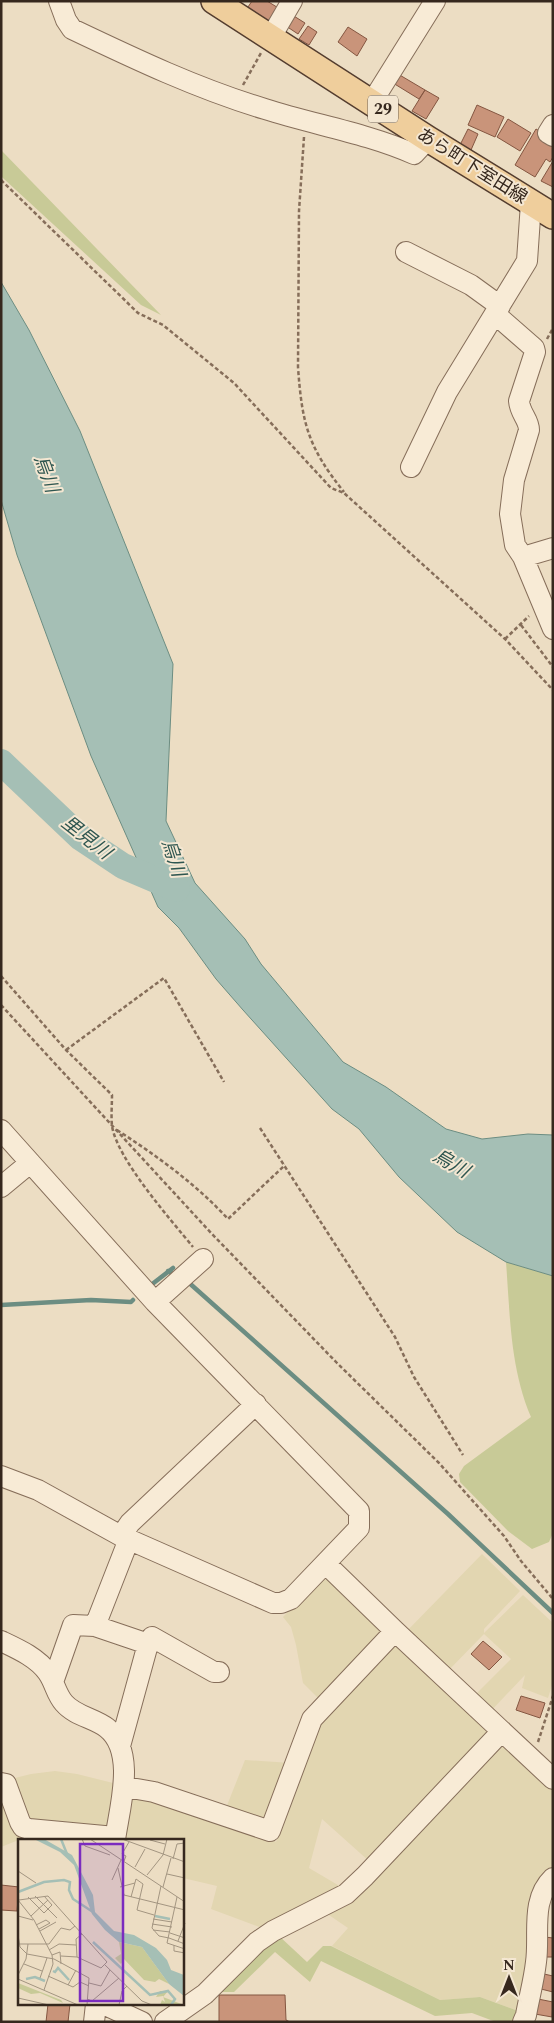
<svg xmlns="http://www.w3.org/2000/svg" width="554" height="2023" viewBox="0 0 554 2023" font-family="Spectral,'Noto Sans JP',serif">
<rect width="100%" height="100%" fill="#ecddc3"/>
<path fill="#e2d6b1" d="M482 1554 520 1591 484 1629V1633L523 1595 553 1623V1682L548 1698 522 1688 525 1675 489 1713 473 1697 511 1659 484 1634 446 1673 404 1634Z
M331 1579 380 1626V1636L319 1699 303 1683 296 1645 291 1627 283 1617 318 1580Z
M398 1642 494 1731 370 1862 322 1819 309 1868 343 1888 265 1929 211 1909 217 1886 183 1878 182 1840H123L128 1801 136 1794 267 1836 276 1842 316 1722Z
M498 1744 508 1745 553 1788V1872L521 2012 480 1997 440 2000 332 1946 348 1928 323 1911Z
M245 1760 291 1763 262 1824 224 1813Z
M55 1771 77 1774 117 1784 111 1827 23 1818 15 1778 31 1774Z
M1 1794 26 1837 1 1847Z"/>
<path fill="#c8ca97" d="M1 150 161 315 141 305 4 179 1 176Z
M506 1262 553 1276V1533L549 1542 532 1549 508 1531 460 1482 459 1474 464 1466 531 1417C510 1368 510 1314 506 1262Z
M278 1935 307 1962 323 1946H331L440 2000 480 1997 521 2012 516 2022H496L472 2013 435 2016 321 1961 310 1982 275 1952 234 1992H216Z"/>
<path fill="#a5bfb5" stroke="#6c8d82" d="M1 282 29 330 80 431 173 664 166 821 195 883 245 939 261 964 343 1062 386 1087 446 1129 482 1139 528 1134 553 1135V1276L506 1262 457 1232 399 1177 359 1129 332 1109 243 1010 216 979 179 928 158 907 91 756 17 555 1 500Z"/>
<g fill="none" stroke-linecap="round" stroke-linejoin="round">
<path stroke="#6c8d82" stroke-width="4.5" d="M168 1271 176 1276
M187 1281 448 1514 553 1613
M151 1285 173 1268
M1 1305 91 1300 131 1302 133 1300"/>
<path stroke="#a5bfb5" stroke-width="26" d="M1 762 81 838 123 866 177 889"/>
</g>
<path fill="#c9947a" stroke="#845641" d="M252 1H267L280 9 270 25 246 10Z
M289 13 305 23 298 34 283 24Z
M308 26 317 32 309 45 299 39Z
M348 27 367 39 357 56 338 42Z
M398 74 425 90 419 99 393 83Z
M425 90 439 98 426 119 412 111Z
M477 105 504 117 495 137 468 125Z
M508 119 531 133 520 151 497 137Z
M468 129 478 134 471 150 460 145Z
M536 129 553 139V157L550 162 546 159 535 177 515 165Z
M553 161V187L541 181Z
M483 1641 502 1657 489 1670 471 1654Z
M521 1696 545 1703 540 1718 516 1710Z
M1 1885 19 1887 17 1911 1 1910Z
M545 1937 553 1938V1957H543Z
M544 1974 553 1976V1992L541 1989Z
M219 1995H285L286 2020 290 2022H219Z
M538 1999 553 2002 552 2017 535 2014Z
M48 2004H70L68 2022H46Z"/>
<g fill="none" stroke-linecap="round" stroke-linejoin="round">
<g stroke="#866e5a" stroke-width="22">
<path id="minor" d="M59 1 66 20 72 29C135 59 198 89 265 109 315 125 366 133 414 154L428 139
M271 37 292 1
M372 102 435 1
M553 125 548 133 553 136
M406 252 471 285 500 306
M495 314 534 348 535 352 519 401C520 414 529 419 529 430L514 480 510 514 515 545 523 557 553 629
M411 467 447 392 527 261 531 203
M523 557 553 548
M1 1130 155 1302 359 1511V1528L291 1599 281 1603H273L121 1536 38 1490 1 1476
M1 1187 30 1163
M155 1302 203 1259
M121 1536 130 1523 256 1404
M326 1564 395 1631 553 1779
M95 1626 129 1539
M1 1641C18 1649 38 1658 48 1673 55 1683 56 1694 64 1703 75 1716 94 1718 107 1728 137 1752 119 1809 115 1840
M53 1682 73 1625 95 1626 148 1644
M120 1746 148 1644 152 1637 214 1672H219
M1 1783 6 1784 20 1822 23 1827 29 1829 115 1837
M124 1789H137L154 1792 270 1831 312 1719 395 1631
M103 2004 142 2022
M94 2022 96 2004
M165 2022 205 1994 257 1942 273 1931 346 1894 365 1876 502 1731
M523 2022 526 2015C529 1998 534 1980 536 1962 540 1934 530 1900 553 1878"/>
</g>
<g stroke="#543d2f" stroke-width="28">
<path id="major" d="M214 1 428 139 553 216"/>
</g>
<path stroke="#866e5a" stroke-width="2.5" stroke-dasharray="4 2.5" stroke-linecap="butt" d="M243 85 261 53
M304 137 299 211 298 367C302 424 308 447 344 492
M1 180 138 313 163 325 234 383 331 488 344 493 505 639 553 690
M547 339 553 328
M521 625 553 667
M505 639 529 616
M1 976 66 1050 112 1095C112 1105 111 1116 112 1126 117 1159 171 1220 193 1247
M1 1005 212 1234 337 1363 439 1463 504 1536 521 1561 553 1599
M66 1050 164 978 224 1082
M260 1128 395 1337 414 1377 463 1455
M117 1130C157 1156 196 1184 228 1219L285 1165
M538 1742 553 1696"/>
<use href="#minor" stroke="#f8ebd6" stroke-width="20"/>
<use href="#major" stroke="#efce9c" stroke-width="25"/>
</g>
<g text-anchor="middle" dominant-baseline="central" stroke-width="4" stroke-linejoin="round" paint-order="stroke">
<rect fill="#f4e7d2" stroke="#6f6154" stroke-width="1" x="368" y="95.5" width="30" height="27" rx="4"/>
<g font-size="16" font-weight="bold" fill="#36281e">
<text x="383" y="109">29</text>
</g>
<g font-size="18" fill="#36281e" stroke="#f4e7d2">
<text transform="translate(472 166) rotate(32)">あら町下室田線</text>
</g>
<g font-size="19" font-style="italic" fill="#2e5650" stroke="#f4e7d2">
<text transform="translate(46 474) rotate(70)">烏川</text>
<text transform="translate(86 838) rotate(38)">里見川</text>
<text transform="translate(173 858) rotate(72)">烏川</text>
<text transform="translate(451 1164) rotate(30)">烏川</text>
</g>
</g>
<g transform="translate(18 1839)">
<rect width="166" height="166" fill="#ecddc3"/>
<path d="M101 103 124 108 151 145 141 140 137 143 126 141 106 120 103 125 97 119 103 115ZM0 144 43 161 45 164 22 154 13 155 0 149ZM142 152H150L145 158 166 166H142L144 161 147 163 145 157 138 158Z" fill="#c8ca97"/>
<path d="M16 0H26L54 16 75 56 77 73 96 92 116 96 138 109 149 121 153 131 166 136V157L151 145 124 108 101 103 87 91 74 75 56 26 42 13Z" fill="#a5bfb5"/>
<path fill="none" stroke="#a5bfb5" stroke-width="2.5" d="M43 0 49 15M0 53 26 43 46 41 52 43 51 51 55 60 75 73M137 77 152 80M75 103 132 156 150 152 157 160 153 166M35 132 37 133 40 129 51 141M8 140 17 138 27 142"/>
<path fill="none" stroke="#a39581" stroke-width="1" d="M64 0 67 7 92 16M72 0 167 63M104 0 167 23M132 1 147 5M155 20 159 5 167 4M106 22 108 17 104 15 111 3M117 28 127 10M100 29 106 56 167 71M0 32 18 44M149 35 167 39M129 36 145 16 149 0M94 41 103 21M143 47 134 89 141 97 151 99M102 48 117 44M145 48 153 19M17 57 39 79M10 58 26 74 34 66 26 57M113 58 118 40 125 45 119 71 136 76M159 58 149 104 167 110M0 61 16 81 34 116 35 125 26 151M1 61 30 57 89 123 83 129 59 118 43 117M0 77 15 81M13 77 30 61M135 80 154 83M134 85 154 88M18 86 28 81 32 84 21 90M135 91 152 93M22 92 38 83M152 94 167 99M0 96 2 108 9 115 36 120 71 139 69 166M151 99 167 105M160 102 167 84M2 105H31L43 89 52 91 57 87M156 106V112L167 114M31 111 41 105 58 106M34 116 42 113 43 125M59 118 58 100 64 95M6 125 24 132M87 126 124 162 134 166M0 136 8 120 10 105M30 137 55 148 62 143 71 147M22 139 29 119M0 140 60 166M71 144 83 147 92 131M50 146 58 131M0 159 31 166M69 160 74 162 101 139M101 166 104 152 109 147"/>
<path fill="#7b2cbf" fill-opacity="0.15" stroke="#7b2cbf" stroke-width="2.5" d="M62 5H105V162H62Z"/>
<rect width="166" height="166" fill="none" stroke="#36281e" stroke-width="2.5"/>
</g>
<rect width="554" height="2023" fill="none" stroke="#36281e" stroke-width="5"/>
<g transform="translate(509 1978)" stroke="#f4e7d2" stroke-width="4" paint-order="stroke">
<path d="M0-4L9 19L0 12L-9 19Z" fill="#36281e"/>
<text y="-8" font-size="14" font-weight="bold" text-anchor="middle" fill="#36281e">N</text>
</g>
</svg>
